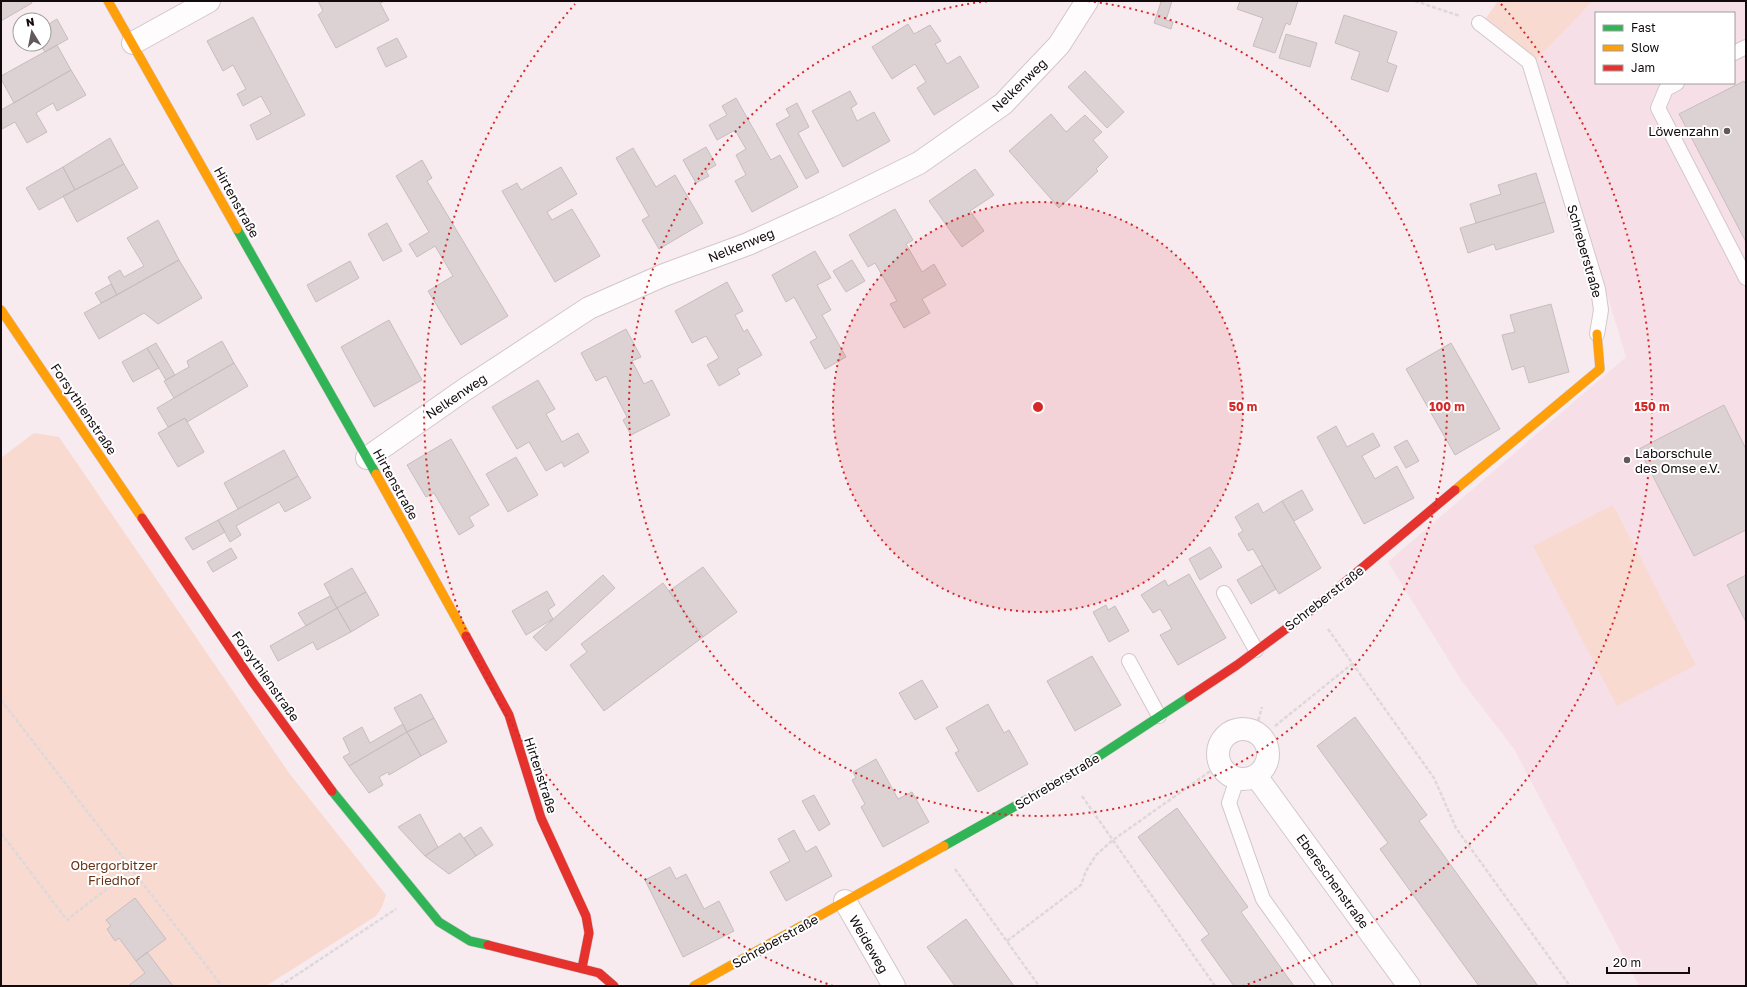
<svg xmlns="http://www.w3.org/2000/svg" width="1747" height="987" viewBox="0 0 1747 987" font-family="'Golos Text',sans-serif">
<rect width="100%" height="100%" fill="#f7ebef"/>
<path fill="#f7dfe8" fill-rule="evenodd" d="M1593 1H1746V986H1639L1514 749 1461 680 1388 562 1626 357 1536 60ZM1596 13H1734V83H1596Z"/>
<path fill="#f8dad0" d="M1498 1H1593L1536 60 1484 21Z
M34 433 59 437 289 773 386 895 382 907 376 916 266 986H1V458Z
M1613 505 1696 665 1617 706 1533 546Z"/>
<path fill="#dcd2d3" stroke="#c7bdbf" d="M1 1H31L32 3 1 21Z
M318 1H385L380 3 389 20 336 48 318 15 323 11Z
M1157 1H1172L1166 20 1173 22 1171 29 1154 23 1161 2Z
M1240 1H1298L1290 25 1286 23 1275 53 1253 46 1263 18 1237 9Z
M1344 15 1397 32 1387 62 1397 66 1388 92 1351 79 1360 52 1335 43Z
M253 17 305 115 257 140 250 125 271 114 261 96 243 106 237 94 246 89 233 65 223 71 207 41Z
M57 19 68 39 45 52 40 44H44V27Z
M908 24 914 34 930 25 941 41 935 44 947 64 960 56 979 87 934 115 917 88 926 82 915 64 892 79 872 47Z
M1286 34 1317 43 1310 67 1279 58Z
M397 38 407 57 386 67 377 48Z
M57 45 71 70 14 103 1 79V76Z
M71 70 86 95 57 111 53 103 36 113 47 132 27 143 15 122 2 129 1 110Z
M1085 71 1124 112 1107 128 1068 87Z
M1744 81 1746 85V242L1679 114Z
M850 91 857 104 851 108 857 121 874 112 890 141 843 167 812 111Z
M736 98 771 160 780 155 798 187 752 212 735 181 746 175 736 155 746 149 735 130 717 140 709 125 727 115 722 106Z
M797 103 809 127 798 133 819 172 806 179 776 124 790 116 786 109Z
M1051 114 1066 132 1085 115 1102 132 1093 140 1108 157 1096 169 1098 171 1059 208 1009 151Z
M110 138 124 164 75 190 63 167Z
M706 147 716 165 706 171 709 176 696 183 683 160Z
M633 148 656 187 675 175 703 223 659 249 642 220 649 216 616 158Z
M422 160 432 178 427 181 508 316 461 345 428 291 453 276 435 246 417 257 409 244 429 232 396 176Z
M124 164 138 188 77 222 63 196Z
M63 167 75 190 39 210 26 188Z
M561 167 577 194 547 212 552 220 572 209 600 256 555 282 502 191 517 183 521 190Z
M975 169 994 195 970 211 984 231 962 247 929 201Z
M1536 173 1545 202 1476 223 1470 204 1501 194 1498 185Z
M1545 202 1554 232 1496 250 1494 244 1468 253 1460 228Z
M895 209 913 240 906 244 922 272 934 264 946 285 922 299 930 313 904 328 890 304 897 301 875 263 868 267 849 235Z
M158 220 179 260 117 295 108 277 120 270 124 277 144 266 127 238Z
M387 223 402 251 383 261 368 234Z
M815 251 831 278 817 285 831 310 822 315 846 357 825 369 810 342 817 338 794 297 786 302 772 275Z
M179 260 202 298 158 324 144 313 99 339 84 313Z
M852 260 865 281 846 292 833 271Z
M350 261 359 278 316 302 307 285Z
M727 282 743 311 735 315 744 332 747 329 762 355 737 369 740 374 719 386 707 365 719 358 706 336 692 343 675 311Z
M111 284 117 295 101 303 95 293Z
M1551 304 1569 372 1529 383 1524 366 1512 370 1502 335 1515 332 1510 315Z
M389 320 422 380 374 407 341 347Z
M626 329 641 357 632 361 644 384 652 380 670 415 631 435 623 420 627 417 606 376 596 381 581 353Z
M222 341 234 363 174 398 164 381 189 367 187 361Z
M156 343 175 375 166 380 147 348Z
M1451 343 1500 429 1455 455 1406 369Z
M147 348 159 368 133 382 122 362Z
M234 363 248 386 187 422 185 418 168 427 157 408Z
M538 380 555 409 546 414 562 442 578 433 589 452 564 467 562 462 546 471 529 442 517 449 492 407Z
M1724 405 1746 449V530L1694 556 1639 449Z
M185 418 204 452 178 467 158 433Z
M1336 426 1347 447 1373 433 1380 446 1362 456 1375 479 1397 466 1414 498 1364 524 1317 437Z
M451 439 489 505 469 517 474 526 459 535 434 493 426 497 407 465Z
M1407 440 1419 461 1406 468 1394 447Z
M284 450 298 476 238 509 224 483Z
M516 457 538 495 508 512 486 474Z
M298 476 311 498 285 512 279 502 236 526 241 535 230 542 218 520Z
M1302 490 1313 510 1294 521 1282 501Z
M1282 501 1321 568 1279 594 1253 549 1248 551 1238 534 1243 531 1235 517 1258 503 1263 513Z
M218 520 225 532 193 550 185 538Z
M1210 547 1222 567 1200 580 1189 559Z
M231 548 237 558 213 572 207 562Z
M1262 565 1276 589 1251 604 1237 580Z
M703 567 737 612 703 637 669 591Z
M352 568 366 592 337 608 324 584Z
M1189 574 1226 638 1178 665 1160 635 1172 629 1160 609 1153 613 1141 595 1165 580 1168 586Z
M603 575 615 588 546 651 533 637Z
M1746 575V622L1727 585Z
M663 583 703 637 604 711 570 665 587 652 581 644Z
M547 591 555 605 548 610 553 619 526 635 512 611Z
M366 592 379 615 351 632 337 608Z
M330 596 337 608 306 626 298 613Z
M1106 605 1108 610 1115 606 1129 631 1109 642 1093 612Z
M337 608 351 632 317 650 313 642 278 661 270 646Z
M1092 656 1121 705 1075 731 1047 681Z
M922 680 938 707 915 720 899 693Z
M421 694 434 718 407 732 394 708Z
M988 704 1004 733 1009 730 1028 764 978 792 955 753 959 751 946 728Z
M1355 717 1427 815 1419 821 1538 986H1479L1380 849 1388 843 1317 746Z
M434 718 447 742 421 756 407 732Z
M403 724 407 732 349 766 343 757 350 753 343 738 362 727 370 743Z
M407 732 421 756 389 775 388 772 379 777 383 785 369 793 349 766Z
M876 759 898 799 912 792 929 822 883 847 861 807 865 804 852 780 856 778 853 772Z
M814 795 830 824 819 831 802 801Z
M1177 808 1248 907 1241 912 1294 986H1234L1201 940 1209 934 1138 837Z
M420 814 438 847 425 856 398 827Z
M481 827 493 845 476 856 464 838Z
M794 830 806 852 816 846 832 876 786 901 770 872 790 861 778 839Z
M460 833 476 856 449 874 425 856Z
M670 867 676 879 686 874 704 909 719 901 734 931 683 957 645 880Z
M135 898 166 939 136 961 119 938 115 941 107 929 111 926 106 920Z
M966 919 1014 986H955L927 947Z
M147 952 173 986H128L145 973 136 961Z"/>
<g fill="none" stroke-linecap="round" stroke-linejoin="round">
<g stroke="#d2c8cc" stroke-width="16">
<path id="lane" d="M1479 23 1529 62 1598 289 1601 310 1597 334
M1734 53 1746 47
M1677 83 1666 89 1658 108 1746 278
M1224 593 1256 650
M1129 661 1159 716
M1237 779 1229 803 1263 899 1325 986"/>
</g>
<g stroke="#d2c8cc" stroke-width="24">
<path id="street" d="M133 43 209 1
M367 458 464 390 589 308 664 275 748 244 829 207 919 163 1003 104 1059 45 1087 1
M1218 754a25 25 0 1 1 50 0a25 25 0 1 1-50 0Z
M1256 776 1409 986
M845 901 894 986"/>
</g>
<g stroke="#d2c8cc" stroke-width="10">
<path id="fast" d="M237 229 376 474
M332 791 439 922 470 941 488 945
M944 846 1067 777 1189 697"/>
</g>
<g stroke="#d2c8cc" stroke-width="10">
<path id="slow" d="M108 1 237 229
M1 310 142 518
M376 474 466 636
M1455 490 1600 369 1597 334
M694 986 944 846"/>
</g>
<g stroke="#d2c8cc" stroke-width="10">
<path id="jam" d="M142 518 252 681 332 791
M466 636 509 715 541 818 586 916 589 933 582 968
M1189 697 1237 665 1313 609 1455 490
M488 945 599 973 614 986"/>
</g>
<path stroke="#ddd8da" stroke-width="2.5" stroke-dasharray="4 2" stroke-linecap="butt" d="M1415 1 1460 16
M1328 629 1434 778 1456 828 1570 986
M1 700 222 986
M1275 726 1352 664
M1255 732 1262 707
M1082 796 1215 986
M1 833 67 920 131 870
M955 869 1039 986
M1007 941 1081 885 1086 871 1096 855 1113 840 1219 765
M280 986 396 909"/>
<use href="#lane" stroke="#fefcfd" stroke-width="14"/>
<use href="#street" stroke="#fefcfd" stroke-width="22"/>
<use href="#fast" stroke="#30b455" stroke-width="9"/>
<use href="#slow" stroke="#ff9f0a" stroke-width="9"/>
<use href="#jam" stroke="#e5322d" stroke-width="9"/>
</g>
<circle cx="1038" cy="407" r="205" fill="#d62828" fill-opacity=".12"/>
<g fill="none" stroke="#d62828" stroke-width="2" stroke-dasharray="2 4">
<circle cx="1038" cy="407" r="205"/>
<path d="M1088 1A409 409 0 1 1 988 1"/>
<path d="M833 986A614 614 0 0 1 575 4M1501 4A614 614 0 0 1 1243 986"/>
</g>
<g fill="#62595c" stroke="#fff" stroke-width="1.5">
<circle cx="1727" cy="131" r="4"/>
<circle cx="1627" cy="460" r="4"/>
</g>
<g text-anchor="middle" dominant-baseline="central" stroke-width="4" stroke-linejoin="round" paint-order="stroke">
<g font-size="13" fill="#120a0d" stroke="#fff">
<text transform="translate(1019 85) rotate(-44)">Nelkenweg</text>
<text transform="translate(237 202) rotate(61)">Hirtenstraße</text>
<text transform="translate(741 245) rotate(-22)">Nelkenweg</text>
<text transform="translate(1585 251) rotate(74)">Schreberstraße</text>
<text transform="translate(456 396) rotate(-34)">Nelkenweg</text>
<text transform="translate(84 409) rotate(56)">Forsythienstraße</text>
<text transform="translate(396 484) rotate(61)">Hirtenstraße</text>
<text transform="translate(1324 598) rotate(-38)">Schreberstraße</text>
<text transform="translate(266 676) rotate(55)">Forsythienstraße</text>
<text transform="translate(541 775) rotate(72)">Hirtenstraße</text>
<text transform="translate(1057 781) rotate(-31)">Schreberstraße</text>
<text transform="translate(1333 881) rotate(54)">Ebereschenstraße</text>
<text transform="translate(775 941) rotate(-29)">Schreberstraße</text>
<text transform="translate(869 944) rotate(60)">Weideweg</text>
</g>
<g font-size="13" fill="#120a0d" stroke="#fff" text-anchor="end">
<text x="1719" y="131">Löwenzahn</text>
<text x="1635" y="453" text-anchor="start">Laborschule<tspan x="1635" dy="15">des Omse e.V.</tspan></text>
</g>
<g font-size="13" fill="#663317" stroke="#fff">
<text x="114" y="865">Obergorbitzer<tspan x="114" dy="15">Friedhof</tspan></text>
</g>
</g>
<circle cx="1038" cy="407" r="6" fill="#d62828" stroke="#fff" stroke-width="2"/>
<g font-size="12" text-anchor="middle" font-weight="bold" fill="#d62828" stroke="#fff" stroke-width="4" stroke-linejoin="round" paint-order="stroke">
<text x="1243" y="411">50 m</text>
<text x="1447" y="411">100 m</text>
<text x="1652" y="411">150 m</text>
</g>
<rect width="1747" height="987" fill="none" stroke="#120a0d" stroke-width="4"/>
<rect x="1595" y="12" width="140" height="72" fill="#ffffff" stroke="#a09d9e"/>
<rect x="1603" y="25" width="20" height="6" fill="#30b455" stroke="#a09d9e"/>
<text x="1631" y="32" font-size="12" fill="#120a0d">Fast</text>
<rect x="1603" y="45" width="20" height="6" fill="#ff9f0a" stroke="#a09d9e"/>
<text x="1631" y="52" font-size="12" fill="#120a0d">Slow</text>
<rect x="1603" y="65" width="20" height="6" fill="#e5322d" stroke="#a09d9e"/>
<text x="1631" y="72" font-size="12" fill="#120a0d">Jam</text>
<g transform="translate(32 32) rotate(350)"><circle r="19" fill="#ffffff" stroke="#a09d9e"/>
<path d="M0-3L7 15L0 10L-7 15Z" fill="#62595c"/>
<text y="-6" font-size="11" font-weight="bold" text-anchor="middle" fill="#120a0d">N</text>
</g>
<path d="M1607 967v6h82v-6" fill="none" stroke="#120a0d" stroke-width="2"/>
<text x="1613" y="967" font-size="12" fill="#120a0d" stroke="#ffffff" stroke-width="3" paint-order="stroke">20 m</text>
</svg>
